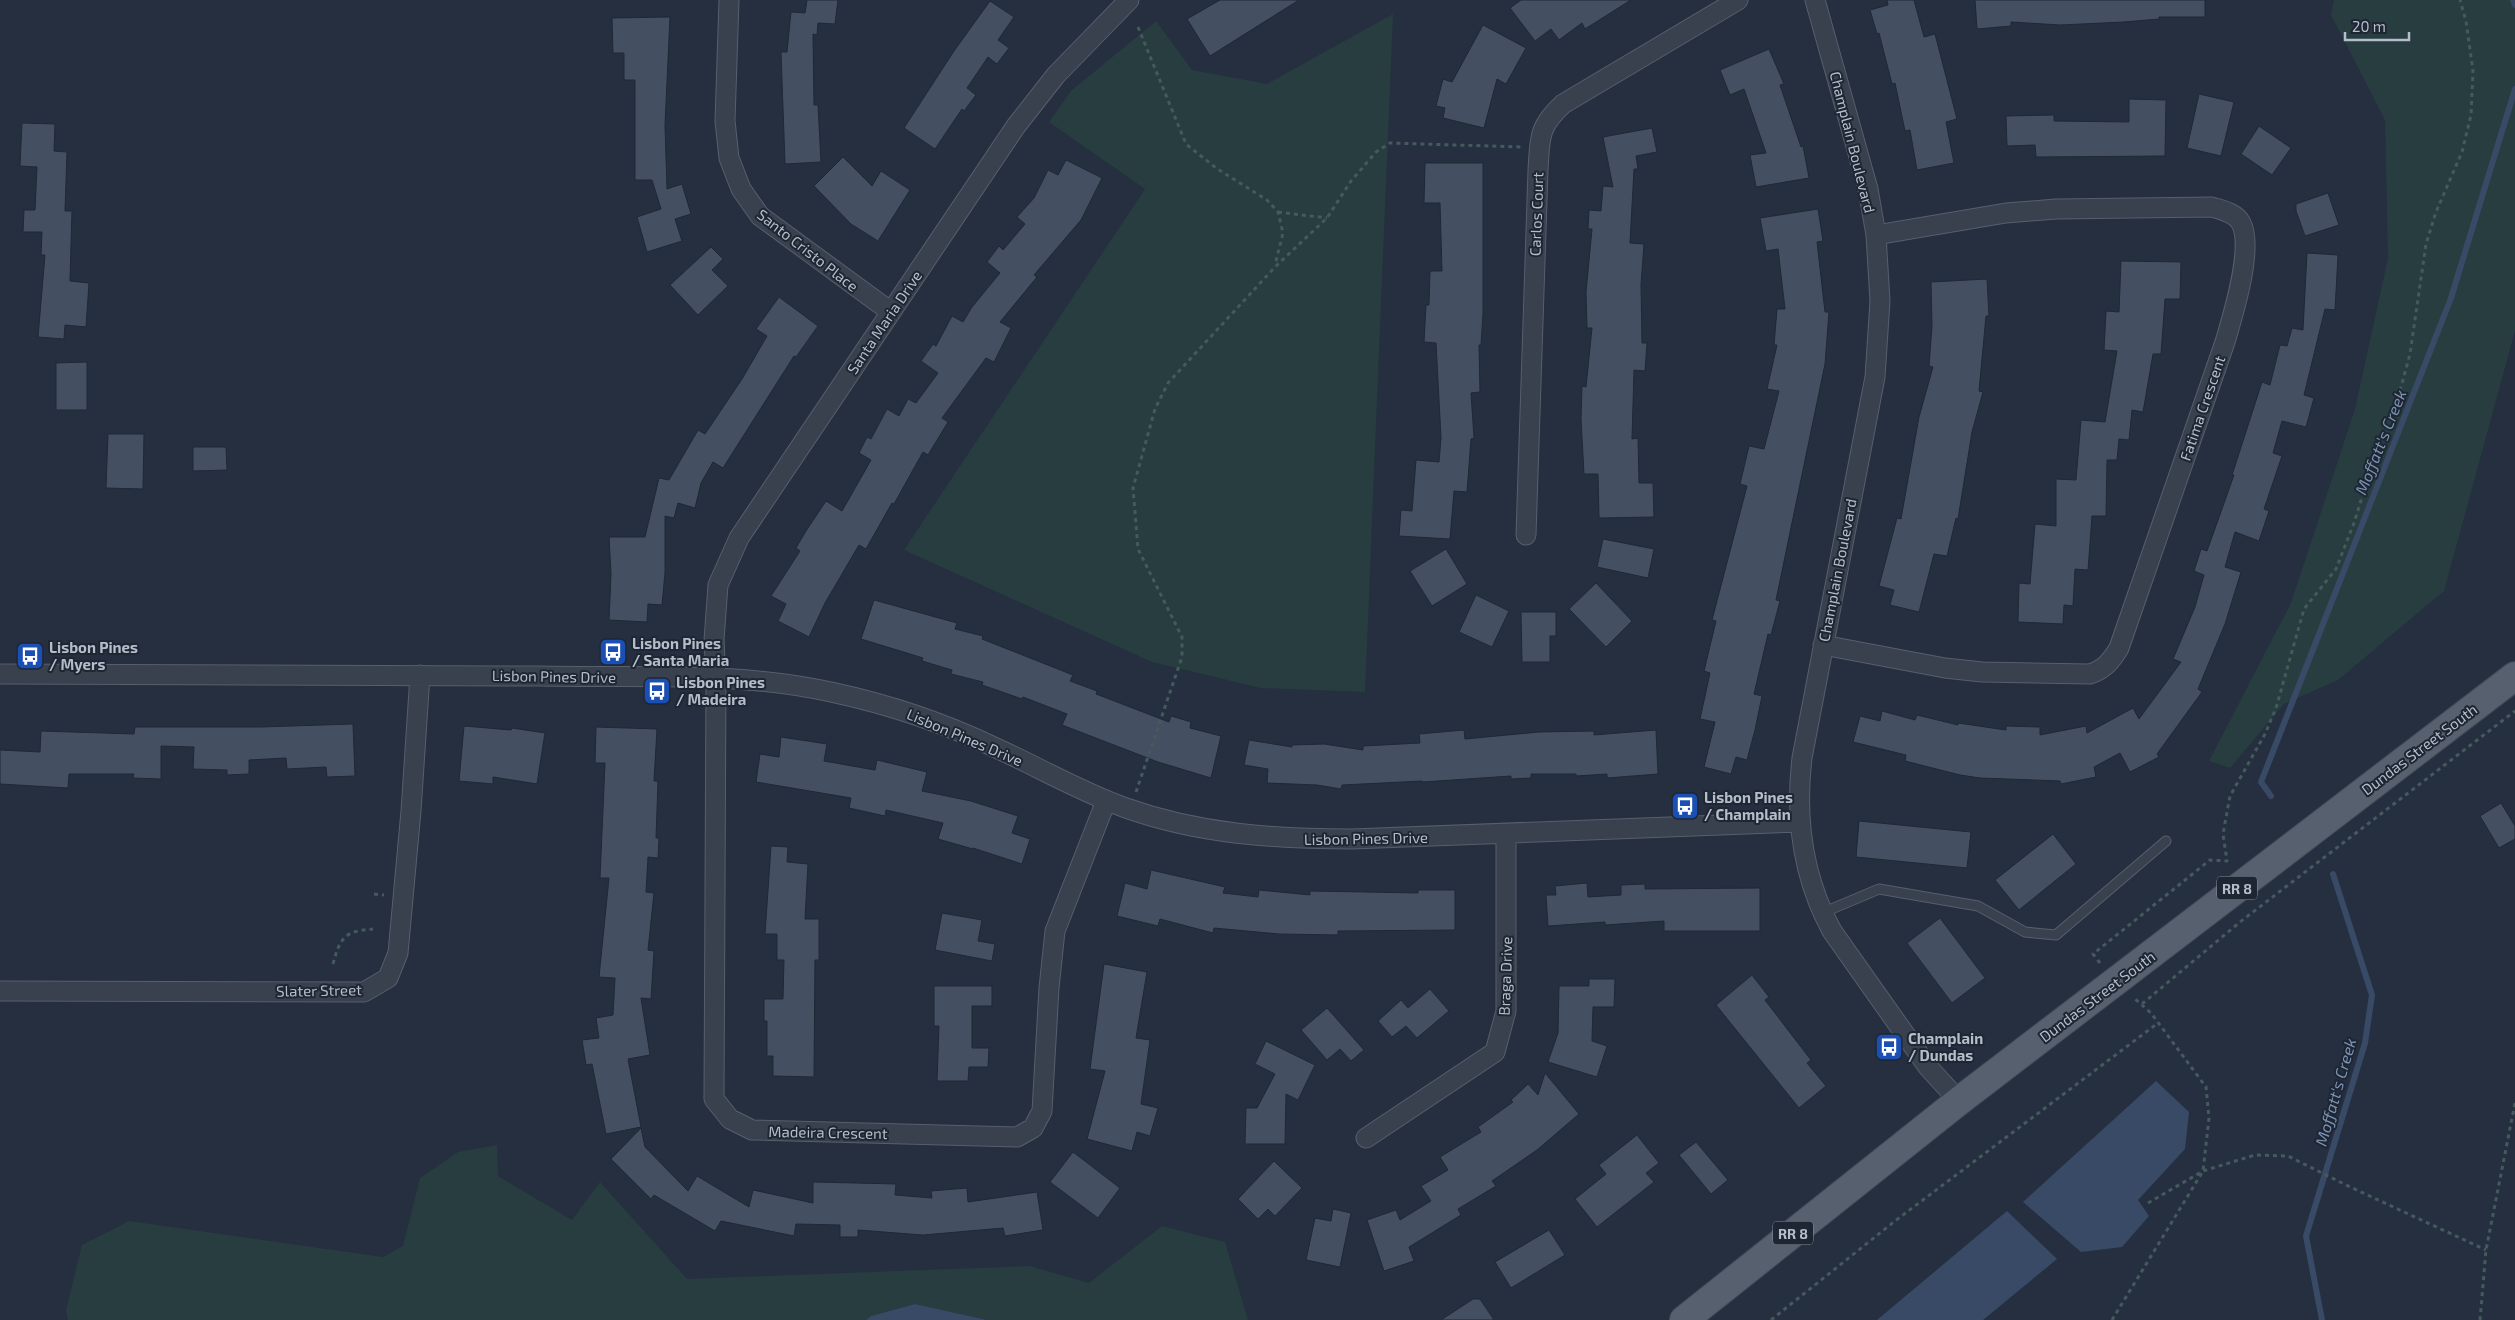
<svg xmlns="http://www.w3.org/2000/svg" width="2515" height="1320" viewBox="0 0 2515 1320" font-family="'Exo 2',sans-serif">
<rect width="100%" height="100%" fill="#252f3f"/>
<path fill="#273d40" d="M2334 0H2515V331L2444 591 2338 680 2284 704 2230 768 2209 761 2291 603 2355 409 2388 258 2385 120 2331 15Z
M1393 14 1365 692 1261 688 1152 662 904 550 1145 189 1049 122 1071 91 1156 21 1192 70 1267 84Z
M497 1145 498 1176 572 1220 600 1182 687 1279 1029 1266 1089 1283 1162 1226 1225 1242 1248 1320H987L915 1304 871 1316 866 1320H68L66 1310 82 1245 129 1221 383 1257 403 1246 420 1178 458 1152Z"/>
<path fill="#394a67" d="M2156 1081 2189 1112 2185 1149 2138 1200 2149 1216 2122 1247 2081 1252 2023 1202Z
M2007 1211 2057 1259 1983 1320H1877Z
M915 1304 987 1320H866L871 1316Z"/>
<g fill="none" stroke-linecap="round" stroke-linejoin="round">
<path stroke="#394a67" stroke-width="6" d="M2513 0 2515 5
M2271 796 2261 782 2451 298 2515 89
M2322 1320 2306 1236 2365 1043 2372 995 2333 874"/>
</g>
<path fill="#444f61" stroke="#202836" d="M807 0H838L835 24 818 23 817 35 813 34 814 105H818L821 162 785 164 781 52H787L791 12 805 13Z
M1220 0H1299L1210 56 1187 19Z
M1521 0H1631L1585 29 1582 23 1559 40 1551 29 1535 41 1510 8Z
M1887 0H1914L1924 37 1935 34 1957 119 1946 122 1954 163 1917 170 1910 130 1905 131 1895 83 1892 84 1879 33 1877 34 1870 10 1888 5Z
M1975 0H2205V17H2159V19L2124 22 2060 25 2011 22V26L1977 29Z
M990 1 1014 17 998 40 1009 48 997 64 988 57 967 88 976 95 964 111 962 109 935 149 904 128 954 51Z
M670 17 665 125 667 189 682 184 691 214 675 219 682 241 647 252 637 217 661 209 652 180H635V80H624V53H613L612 18Z
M1483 25 1526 48 1506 84 1497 79 1484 128 1443 118 1445 108 1436 106 1443 79 1452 82Z
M1769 49 1784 84 1780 85 1801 147 1803 146 1809 178 1756 187 1750 155 1766 153 1744 89 1730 95 1720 70Z
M2199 94 2234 102 2221 156 2187 148Z
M2129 99 2166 100 2165 156 2036 157 2035 145 2007 146 2006 116 2054 115V121L2129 122Z
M22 123 55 124 54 151 67 152 65 211H72L70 281 89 283 86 327 65 325 64 339 38 337 45 255H41L42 232H23L24 210H35L37 167 20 166Z
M2259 126 2291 148 2272 175 2241 154Z
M1652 128 1657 152 1636 156 1638 169H1634L1630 243 1644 244 1641 285 1642 343H1647L1645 371 1634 370 1632 439 1638 438 1639 483H1653L1654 517 1599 518 1598 474H1584L1581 419 1582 386 1586 387 1592 328H1587L1586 292 1592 229H1588L1589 210 1601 211 1603 186 1613 187 1603 137Z
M843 157 872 186 881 171 910 190 878 241 851 224 814 186Z
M1066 160 1102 178 1081 220 1034 275 1037 277 1000 322 1011 328 994 362 986 358 942 418 948 422 928 455 923 452 894 504 892 503 866 549 859 545 825 603 809 637 778 621 786 604 771 596 800 551 796 548 806 531 826 501 842 511 871 460 859 453 867 437 871 439 887 409 899 416 908 399 916 403 938 373 921 361 933 344 936 346 952 316 963 322 972 307 1000 273 987 262 999 246 1003 250 1025 224 1017 217 1034 198 1048 170 1058 175Z
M1425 163H1483V313L1481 345H1479L1480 392 1471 393 1474 438 1471 439 1467 492 1454 491 1450 539 1399 536 1401 510 1412 511 1416 460 1439 462 1441 438 1436 343 1424 342 1426 305H1429L1430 271H1442L1440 203H1424Z
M2328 193 2339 225 2305 236 2296 211V204Z
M1818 209 1823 241 1817 242 1825 312H1829L1825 364 1776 600 1780 601 1771 635 1768 634 1754 694 1762 696 1755 730 1747 760 1736 757 1731 774 1704 767 1715 722 1700 719 1710 673 1704 671 1716 621 1712 620 1747 486 1740 484 1749 446 1764 449 1779 391 1767 389 1777 345H1774L1777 309H1785L1778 249 1766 251 1760 218Z
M711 247 723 259 712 270 728 286 698 315 670 285Z
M2307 253 2338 255 2335 310 2325 309 2304 395 2314 398 2306 427 2282 421 2273 453 2282 456 2264 509 2269 511 2259 541 2235 532 2225 567 2241 572 2225 624 2198 689 2202 692 2157 754 2159 757 2130 772 2120 753 2094 767 2096 777 2061 784 2060 781 1980 778 1960 775 1905 761 1906 755 1853 742 1860 716 1880 721 1882 711 1915 720 1917 715 1958 725V723L2006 730V726L2040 727V735L2086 726 2087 733 2133 708 2139 719 2181 662 2173 659 2195 607 2204 575 2194 571 2201 549 2207 551 2234 475H2232L2262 382 2270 385 2280 345 2287 346 2292 328 2303 330Z
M2121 261 2181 262 2180 299H2165L2161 354H2153L2143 412 2132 410 2129 440 2119 439 2117 460H2107L2106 516H2092L2088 570 2075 569 2073 606 2064 605 2063 624 2018 622 2019 583 2030 584 2035 524 2056 526V479L2076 480 2081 420 2105 422 2117 351 2104 350 2106 311 2119 312Z
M1987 279 1989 316H1986L1979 391 1983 392 1972 432 1958 519 1956 518 1947 556 1934 554 1919 612 1890 605 1894 590 1879 586 1897 518 1901 519 1919 417 1933 367 1929 366 1932 326 1931 282Z
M779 297 818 326 796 357 794 356 723 468 713 462 701 483 695 508 678 503 674 518 665 516V573L662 605 648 604 647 622 609 620 611 574 609 537H645L659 478 669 480 698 430 705 434 742 379 767 336 756 329Z
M87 362V410H56V363Z
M108 434H144L143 489 106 488Z
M193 447H226L227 470 193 471Z
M1603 539 1654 549 1648 578 1597 567Z
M1446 549 1467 584 1432 606 1410 571Z
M1596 583 1632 621 1606 647 1569 609Z
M1476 595 1509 611 1492 647 1459 632Z
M874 600 957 623 955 629 983 636 982 639 1073 675 1070 681 1097 691 1096 694 1169 722 1171 716 1191 722 1190 728 1221 736 1211 778 1158 762 1062 725 1067 714 1023 697 1022 699 982 685 983 682 951 674 952 670 922 661 923 658 861 639Z
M1521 612H1556V636H1550V662H1522Z
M353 724 355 776 327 777 326 767 287 769 286 758 249 760V774L227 775V770L193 769 194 747 161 746V779L133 778 134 774H69L68 788 0 784V750L40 752 41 731 134 734 135 727H261Z
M464 726 511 730 512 728 545 733 537 784 493 777V784L459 781Z
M596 727 657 729 654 781H658L656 838H659L658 858 648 857 646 892 654 893 648 950 654 951 651 999 641 998 650 1055 628 1059 641 1127 606 1134 592 1064 586 1065 582 1040 599 1038 596 1018 613 1015 615 978 599 977 609 878H600L605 763H595Z
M1464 730 1465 739 1539 732 1594 731V735L1656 730 1658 774 1607 778V774L1576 776V774H1531V778L1511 779V776L1423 782 1422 781 1342 785 1341 789 1317 785 1267 783 1268 769 1244 765 1249 740 1292 747V745L1324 744 1363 750V746L1420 743 1419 734Z
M781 737 827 744 824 761 875 770 877 760 927 772 922 791 971 801 1018 816 1012 833 1030 839 1022 864 973 848V849L938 839 943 823 886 810 885 816 849 808 851 798 756 782 760 754 779 757Z
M2501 803 2515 826V839L2499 848 2480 816Z
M1859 821 1971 832 1967 868 1856 857Z
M2053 834 2076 864 2019 910 1995 880Z
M771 846 788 847 787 862 808 864 805 919H819V960H815L814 1077 773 1076V1056H767V1021H764V999H783L784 960H777V934H765Z
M1151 870 1225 887 1223 893 1258 897 1259 890 1310 895V891L1418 893V890H1455V930L1338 931V935L1279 934 1214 928 1213 933 1160 919 1158 926 1117 916 1125 883 1147 889Z
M1587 883 1588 897 1621 895V885L1645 884V889L1760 888V931H1664V921L1605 925V922L1548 926 1546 895H1556L1555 886Z
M942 913 982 920 978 941 995 944 992 961 935 950Z
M1940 918 1985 978 1952 1003 1907 943Z
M1104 964 1147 972 1136 1038 1150 1040 1141 1104 1158 1108 1150 1136 1137 1132 1132 1151 1087 1139 1105 1071 1090 1069Z
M1752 975 1769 997 1765 1000 1811 1060 1807 1063 1826 1086 1799 1108 1716 1005Z
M1589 979H1615L1614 1007H1593L1592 1041 1607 1046 1597 1077 1548 1062 1558 1033 1559 986H1589Z
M934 986H992V1006H972V1048H989L988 1067H969L968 1081H937L939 1026H934Z
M1430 989 1449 1011 1417 1038 1406 1026 1392 1037 1378 1021 1401 1000 1408 1008Z
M1327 1008 1364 1050 1351 1061 1340 1049 1327 1060 1301 1030Z
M1266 1041 1315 1065 1298 1100 1286 1094 1285 1144H1245L1246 1108H1257L1275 1074 1255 1064Z
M1545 1073 1579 1114 1537 1150 1492 1181 1496 1186 1458 1209 1461 1215 1409 1247 1414 1261 1384 1271 1367 1220 1396 1210 1400 1220 1431 1201 1421 1186 1448 1170 1440 1157 1481 1132 1478 1127 1513 1102 1511 1100 1528 1084 1538 1095Z
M641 1128 645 1147 688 1191 697 1176 749 1207 753 1190 813 1203V1182L896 1184 895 1195 932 1198 931 1191 967 1188 968 1202 1037 1192 1043 1230 1005 1236 1003 1228 923 1235 858 1230V1237H840V1225L796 1224 794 1236 721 1221 715 1231 654 1195 651 1199 611 1159Z
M1637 1135 1659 1163 1646 1173 1654 1182 1597 1227 1575 1199 1606 1174 1599 1165Z
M1696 1142 1728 1180 1711 1194 1679 1155Z
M1073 1152 1120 1188 1098 1218 1050 1182Z
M1274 1161 1302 1188 1275 1216 1268 1209 1258 1219 1238 1199Z
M1333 1209 1351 1213 1340 1267 1306 1260 1315 1218 1331 1221Z
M1549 1230 1565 1255 1511 1288 1495 1262Z
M1473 1299H1480L1494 1320H1441Z"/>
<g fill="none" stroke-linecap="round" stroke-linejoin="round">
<g stroke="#575f6d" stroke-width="11">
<path id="lane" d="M1822 913 1879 889 1978 906 2025 932 2056 935 2166 841"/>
</g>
<g stroke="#575f6d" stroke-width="21">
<path id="street" d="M729 0 725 121 729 158 741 189 760 216 891 312
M1815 0 1868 189 1876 235 1880 301 1875 377 1802 758C1795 818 1803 878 1832 931L1928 1067 1959 1101
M1526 535 1538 170C1540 138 1538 127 1563 104L1738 0
M1823 645 1945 668 1982 672 2090 674C2105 669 2111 661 2119 648L2225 342C2233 315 2254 248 2241 223 2236 213 2222 210 2212 207L2056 209 2006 213 1876 235
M0 674C180 674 360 674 540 676 636 678 736 671 831 692 887 704 942 722 994 747 1038 767 1081 792 1126 808 1199 834 1275 839 1352 839L1799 822
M1106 801 1055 931 1049 988 1042 1111 1033 1128 1017 1137 752 1130 730 1119 714 1099 716 679 714 640 718 585 739 538 1016 126 1056 75 1129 0
M0 991 364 992 388 978 398 953 411 811 420 675
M1366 1138 1495 1052 1506 1011V834"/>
</g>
<g stroke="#424a58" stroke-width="30">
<path id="primary" d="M1684 1320 1959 1101 2515 676"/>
</g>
<path stroke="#455a5d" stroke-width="3" stroke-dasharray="4 4" stroke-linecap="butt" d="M1138 27 1186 144 1216 168 1267 200 1278 212 1283 233 1275 265
M1278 212 1327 218
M1136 792 1182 657V637L1138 549 1133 488 1155 409 1168 383 1275 267 1327 218 1351 181 1376 152 1390 143 1522 147
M374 894 384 895
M2100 963 2093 954 2210 860 2227 861 2223 834 2230 796 2265 734 2276 708 2304 609 2336 569 2354 523 2379 442 2395 409 2410 354 2426 244 2436 212 2462 152 2471 115 2473 71 2466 21 2460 0
M333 964C340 938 344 931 373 929
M2142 1004 2240 922 2515 711
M2148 1203 2203 1171 2255 1155 2288 1156 2346 1185 2486 1250
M1771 1320 1895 1221 2158 1023
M2112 1320 2203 1171 2209 1118 2206 1087 2151 1013 2134 998
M2480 1320 2486 1250 2515 1103"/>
<use href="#lane" stroke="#39414f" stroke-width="9"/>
<use href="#street" stroke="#39414f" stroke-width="19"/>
<use href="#primary" stroke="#57606f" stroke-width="28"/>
</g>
<defs>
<g id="bus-square" transform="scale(1.4375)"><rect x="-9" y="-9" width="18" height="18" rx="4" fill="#1a4fb4" stroke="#1e2634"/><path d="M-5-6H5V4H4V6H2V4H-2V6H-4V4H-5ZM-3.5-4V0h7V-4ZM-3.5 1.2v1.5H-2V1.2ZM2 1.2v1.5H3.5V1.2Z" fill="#fff"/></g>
</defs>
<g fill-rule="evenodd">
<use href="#bus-square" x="613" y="652"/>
<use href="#bus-square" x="30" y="656"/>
<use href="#bus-square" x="657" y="691"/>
<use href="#bus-square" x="1685" y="806"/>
<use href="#bus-square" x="1889" y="1047"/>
</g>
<g text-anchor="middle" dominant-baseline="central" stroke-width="4" stroke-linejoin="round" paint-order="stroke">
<g fill="#1e2634" stroke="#88909d" stroke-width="1">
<rect x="2217" y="876.5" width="40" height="23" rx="4"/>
<rect x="1773" y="1221.5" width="40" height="23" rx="4"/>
</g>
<g font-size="14" font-weight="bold" fill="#b5bdca">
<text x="2237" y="888">RR 8</text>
<text x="1793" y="1233">RR 8</text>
</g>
<g font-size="15" fill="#b5bdca" stroke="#1e2634">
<text transform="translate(1853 142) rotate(76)">Champlain Boulevard</text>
<text transform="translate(1536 214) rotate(-88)">Carlos Court</text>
<text transform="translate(808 250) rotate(38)">Santo Cristo Place</text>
<text transform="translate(884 322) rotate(-56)">Santa Maria Drive</text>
<text transform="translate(2202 408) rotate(-71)">Fatima Crescent</text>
<text transform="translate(1837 570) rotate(-79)">Champlain Boulevard</text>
<text transform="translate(554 676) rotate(1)">Lisbon Pines Drive</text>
<text transform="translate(965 737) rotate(23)">Lisbon Pines Drive</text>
<text transform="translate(2419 749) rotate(-37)">Dundas Street South</text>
<text transform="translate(1366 838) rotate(-1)">Lisbon Pines Drive</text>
<text transform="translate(1505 976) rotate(-88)">Braga Drive</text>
<text transform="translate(319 990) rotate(-1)">Slater Street</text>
<text transform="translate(2097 996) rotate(-37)">Dundas Street South</text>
<text transform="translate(828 1132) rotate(1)">Madeira Crescent</text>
</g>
<g font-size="15" font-weight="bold" fill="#b5bdca" stroke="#1e2634" text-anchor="start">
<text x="632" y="643">Lisbon Pines<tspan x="632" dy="17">/ Santa Maria</tspan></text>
<text x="49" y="647">Lisbon Pines<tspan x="49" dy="17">/ Myers</tspan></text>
<text x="676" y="682">Lisbon Pines<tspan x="676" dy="17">/ Madeira</tspan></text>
<text x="1704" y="797">Lisbon Pines<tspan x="1704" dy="17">/ Champlain</tspan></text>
<text x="1908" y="1038">Champlain<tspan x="1908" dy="17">/ Dundas</tspan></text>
</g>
<g font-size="16" font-style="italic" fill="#7c92b2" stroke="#1e2634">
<text transform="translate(2380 442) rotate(-68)">Moffatt's Creek</text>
<text transform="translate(2335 1092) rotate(-74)">Moffatt's Creek</text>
</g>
</g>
<path d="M2345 32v8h64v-8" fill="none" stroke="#b5bdca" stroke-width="2.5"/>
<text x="2352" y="32" font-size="15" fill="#b5bdca" stroke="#1e2634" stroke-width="4" paint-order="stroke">20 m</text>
</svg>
